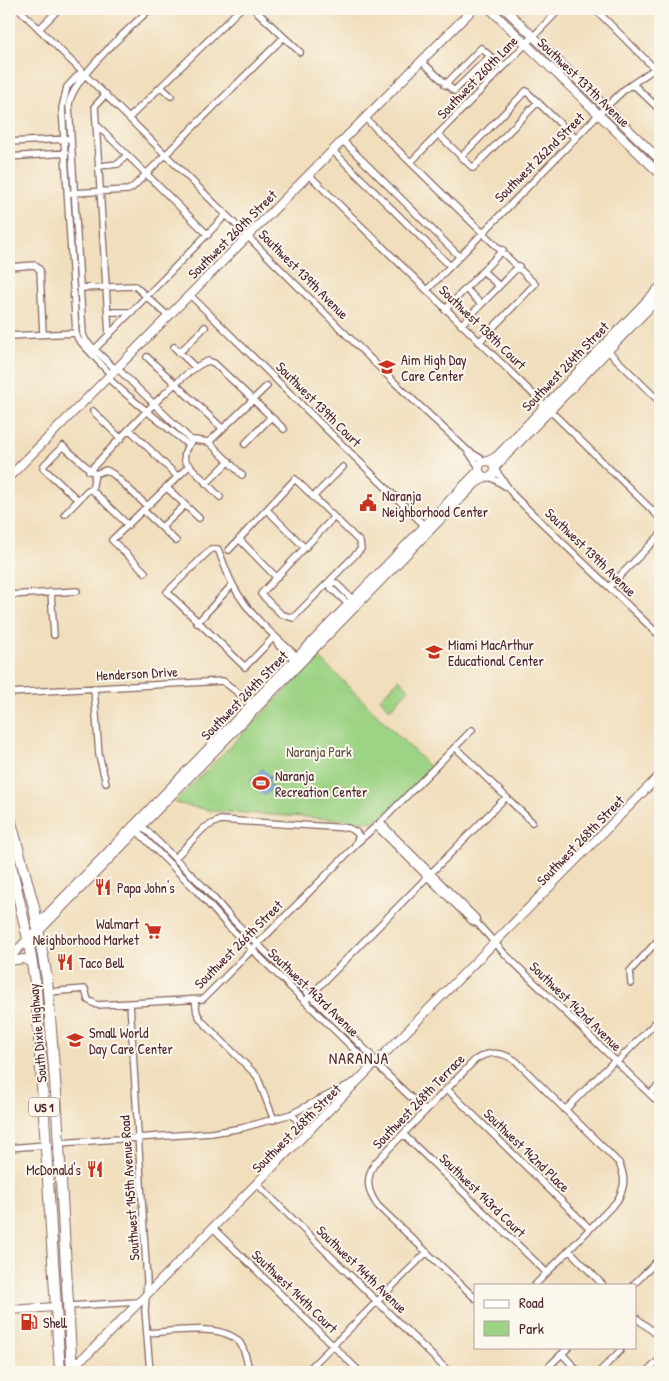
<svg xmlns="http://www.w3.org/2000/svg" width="669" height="1381" viewBox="0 0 669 1381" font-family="'Patrick Hand',sans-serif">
<rect width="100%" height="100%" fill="#fbf7ec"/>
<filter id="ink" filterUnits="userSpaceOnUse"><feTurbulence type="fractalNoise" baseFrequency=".02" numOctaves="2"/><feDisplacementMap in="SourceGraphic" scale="10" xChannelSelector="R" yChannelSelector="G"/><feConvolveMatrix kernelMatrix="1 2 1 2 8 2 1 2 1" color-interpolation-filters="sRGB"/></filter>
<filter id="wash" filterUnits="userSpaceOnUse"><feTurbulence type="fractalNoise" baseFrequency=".0096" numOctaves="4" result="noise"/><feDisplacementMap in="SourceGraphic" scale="20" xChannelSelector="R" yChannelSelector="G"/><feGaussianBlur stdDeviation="1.12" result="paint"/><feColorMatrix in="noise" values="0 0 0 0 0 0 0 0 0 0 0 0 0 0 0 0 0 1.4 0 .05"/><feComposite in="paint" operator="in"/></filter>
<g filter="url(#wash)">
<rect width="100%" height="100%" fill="#f0debc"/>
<path fill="#9dd384" stroke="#747958" d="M319 657 431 768 378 822 214 811 174 803Z
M399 679 409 689 390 709 380 699Z"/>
<path fill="#77a7e2" stroke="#606386" d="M262 769 271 777 268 782 273 788 264 796 250 782Z"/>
</g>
<g filter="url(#ink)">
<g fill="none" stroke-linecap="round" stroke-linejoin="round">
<g stroke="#84625e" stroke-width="8">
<path id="street" d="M19 9 393 381 467 450 479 467
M254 9 300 52
M595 9 655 69
M39 29 59 9
M421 61 454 91 490 56
M82 71 67 87 62 108 76 333 78 339 111 375
M445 85 481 48 503 67
M631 86 636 87 660 110
M161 87 171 96
M106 94 95 106 109 335
M129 118 240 9
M365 118 535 284 479 342
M97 125 208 235
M438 134 473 168 538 102
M343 141 459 256
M9 142 67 139
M333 151 450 266
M9 157 66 153
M461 157 526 91 575 138
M411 162 560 9
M99 166 118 164 126 156
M309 175 660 518
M72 193 128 190 132 188 284 37
M9 267 35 265 40 270 43 334
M483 271 499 286
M80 288 135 286 169 317
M466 289 481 304
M427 290 606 107 625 89 660 65
M190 295 427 528
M445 310 503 250
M108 312H132
M461 325 519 266
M9 336 76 333
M174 347 195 367
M95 349 226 215
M606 349 660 402
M179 353 205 327
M147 357 223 429
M117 368 192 441
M116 370 86 341 83 334 69 105C72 78 129 29 150 9
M108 378C133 402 162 422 188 445
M93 411 121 439
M130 430 177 476
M209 442 267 386
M245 444 271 417
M467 450 485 461
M495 469 514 496 660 636
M89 471C111 449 183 368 208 361L214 363 284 429
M489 476 505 486
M206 484 229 461
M166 487 199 518
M92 490 95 474 106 470 113 474 147 506
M92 490 128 525
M220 497 185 461C183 452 187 445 194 440L209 442 242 475
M313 497 343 467
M78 500 43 468 44 465 63 446 95 474
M143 510 176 541
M267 510 305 548
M65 514 88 490H92
M162 527 185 505
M239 539 276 577
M229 550 295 479 360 542 361 549 293 618 281 614 261 594 334 517
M145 572 112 540 189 466
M330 581 331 588 349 605
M330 581 336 583 353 600
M609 587 660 535
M51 592 54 635
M9 595 77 591
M197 623 232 585
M274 637 245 667 167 592 211 549H218C223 561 227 574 233 585 248 614 274 636 298 657
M275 639 279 646 295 660
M94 688 99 755 106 783
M9 693 223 681 255 706
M455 747 506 797
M140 824 203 886 232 919 370 1054 376 1064 425 1111
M378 825 472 730
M135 829 196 890 228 926 363 1058 376 1064
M357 843 376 826 473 922 477 923 476 918 380 822
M477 923 504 953 660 1104
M631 983 630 971 660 938
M48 992 85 989 88 1000 97 1005 203 999 354 847 359 836 356 832 348 828 220 820 204 828 175 858
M308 998 506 797 532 822
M195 1000 197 1013 201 1020 257 1076 274 1120
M130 1003 147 1281 145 1311 150 1372
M617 1062 660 1018
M447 1089 590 1229
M650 1094 660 1084
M565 1110 615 1060
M291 1114 309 1132
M403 1134 547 1273
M59 1143 211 1133 242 1128 291 1114 354 1082
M9 1148 46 1145
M257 1184 449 1372
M213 1228 360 1372
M569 1250 603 1285
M633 1285 660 1258
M475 1298 378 1206C367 1191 365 1179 375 1163L475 1060C489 1051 501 1051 516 1061L619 1163C626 1178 625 1187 617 1201L535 1285
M68 1306 139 1302
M635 1317 660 1337
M147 1333C171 1332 223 1322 240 1343 246 1352 247 1363 250 1372
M562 1354 579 1372
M306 1372 427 1252
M543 1372 569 1347
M599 1372 620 1351
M647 1372 660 1359"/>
</g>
<g stroke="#84625e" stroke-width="10">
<path id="secondary" d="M490 9 660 174
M505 9 660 160
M488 461 497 456 660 287
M479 469a8 8 0 1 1 16 0a8 8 0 1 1-16 0Z
M495 467 660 297
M9 477 473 9
M36 926 479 470
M9 958 28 939 39 931 476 483 486 477
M9 961 24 959 33 964
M9 1310 56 1307
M72 1366 89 1353 660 775"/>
</g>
<g stroke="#84625e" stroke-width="12">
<path id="highway" d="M9 815 34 907 47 979 56 1093 72 1372
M9 856 28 939 36 988 60 1372"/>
</g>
<use href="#street" stroke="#fff" stroke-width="5.5"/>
<use href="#secondary" stroke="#fff" stroke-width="8"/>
<use href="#highway" stroke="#fff" stroke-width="10"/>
</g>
</g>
<defs>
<g id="school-bare" transform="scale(1.35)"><path d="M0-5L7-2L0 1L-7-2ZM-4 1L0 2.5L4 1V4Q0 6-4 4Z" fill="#c8321e" stroke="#fbf7ec" stroke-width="2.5" paint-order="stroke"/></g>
<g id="civic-bare" transform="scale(1.35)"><path d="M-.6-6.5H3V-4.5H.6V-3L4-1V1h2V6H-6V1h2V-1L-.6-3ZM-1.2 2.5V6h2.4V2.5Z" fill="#c8321e" stroke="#fbf7ec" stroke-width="2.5" paint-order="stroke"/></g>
<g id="stadium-bare" transform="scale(1.35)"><path d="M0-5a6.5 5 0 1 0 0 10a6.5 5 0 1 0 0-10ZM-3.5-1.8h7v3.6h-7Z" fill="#c8321e" stroke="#fbf7ec" stroke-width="2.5" paint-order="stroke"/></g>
<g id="restaurant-bare" transform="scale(1.35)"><path d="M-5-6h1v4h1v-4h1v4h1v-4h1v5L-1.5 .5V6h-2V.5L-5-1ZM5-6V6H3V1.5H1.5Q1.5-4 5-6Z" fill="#c8321e" stroke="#fbf7ec" stroke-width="2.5" paint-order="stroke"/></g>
<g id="supermarket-bare" transform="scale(1.35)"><path d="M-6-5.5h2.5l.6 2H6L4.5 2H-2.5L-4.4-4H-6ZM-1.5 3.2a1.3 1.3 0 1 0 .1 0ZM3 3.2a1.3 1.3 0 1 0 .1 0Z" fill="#c8321e" stroke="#fbf7ec" stroke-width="2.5" paint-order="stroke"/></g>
<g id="fuel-bare" transform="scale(1.35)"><path d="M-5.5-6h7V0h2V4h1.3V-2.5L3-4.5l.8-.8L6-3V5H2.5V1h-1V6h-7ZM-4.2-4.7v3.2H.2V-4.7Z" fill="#c8321e" stroke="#fbf7ec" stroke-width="2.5" paint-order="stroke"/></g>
</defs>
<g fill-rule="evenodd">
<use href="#school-bare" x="387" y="367"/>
<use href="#civic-bare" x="368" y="503"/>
<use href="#school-bare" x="434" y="652"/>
<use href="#stadium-bare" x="261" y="783"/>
<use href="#restaurant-bare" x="103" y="887"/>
<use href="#supermarket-bare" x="153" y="931"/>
<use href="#restaurant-bare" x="65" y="962"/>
<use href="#school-bare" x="75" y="1040"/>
<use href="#restaurant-bare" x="95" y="1169"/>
<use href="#fuel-bare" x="29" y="1322"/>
</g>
<g text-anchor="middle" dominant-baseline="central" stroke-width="4" stroke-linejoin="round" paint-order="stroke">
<rect fill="#fbf7ec" stroke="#7f6065" stroke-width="1" x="29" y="1097.5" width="30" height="19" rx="4"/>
<g font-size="12" font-weight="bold" fill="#4a1f2b">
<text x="44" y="1107">US 1</text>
</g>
<g font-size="14" fill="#4a1f2b" stroke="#fbf7ec">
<text transform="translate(477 77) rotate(-46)">Southwest 260th Lane</text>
<text transform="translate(584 82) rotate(44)">Southwest 137th Avenue</text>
<text transform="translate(539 157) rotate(-45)">Southwest 262nd Street</text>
<text transform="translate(232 234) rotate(-45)">Southwest 260th Street</text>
<text transform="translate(304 274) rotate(45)">Southwest 139th Avenue</text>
<text transform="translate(483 327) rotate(44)">Southwest 138th Court</text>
<text transform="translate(565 366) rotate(-46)">Southwest 264th Street</text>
<text transform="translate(319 404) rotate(45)">Southwest 139th Court</text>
<text transform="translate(591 552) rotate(44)">Southwest 139th Avenue</text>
<text transform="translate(137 673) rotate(-3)">Henderson Drive</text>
<text transform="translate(244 695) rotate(-46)">Southwest 264th Street</text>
<text transform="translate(580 840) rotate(-46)">Southwest 268th Street</text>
<text transform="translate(238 944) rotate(-45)">Southwest 266th Street</text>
<text transform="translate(314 992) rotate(44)">Southwest 143rd Avenue</text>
<text transform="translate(576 1006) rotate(44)">Southwest 142nd Avenue</text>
<text transform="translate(37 1033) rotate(-95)">South Dixie Highway</text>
<text transform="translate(418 1101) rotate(-46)">Southwest 268th Terrace</text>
<text transform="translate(296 1128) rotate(-45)">Southwest 268th Street</text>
<text transform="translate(527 1150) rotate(44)">Southwest 142nd Place</text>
<text transform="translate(129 1188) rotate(-94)">Southwest 145th Avenue Road</text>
<text transform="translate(483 1195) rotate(44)">Southwest 143rd Court</text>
<text transform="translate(362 1269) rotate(44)">Southwest 144th Avenue</text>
<text transform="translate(295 1291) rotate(44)">Southwest 144th Court</text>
</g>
<g font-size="14" fill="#4a1f2b" stroke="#fbf7ec" text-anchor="start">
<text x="401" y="359">Aim High Day<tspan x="401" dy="16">Care Center</tspan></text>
<text x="382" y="495">Naranja<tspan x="382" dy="16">Neighborhood Center</tspan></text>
<text x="448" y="644">Miami MacArthur<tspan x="448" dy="16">Educational Center</tspan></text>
<text x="275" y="775">Naranja<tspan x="275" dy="16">Recreation Center</tspan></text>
<text x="117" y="887">Papa John's</text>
<text x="139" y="923" text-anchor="end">Walmart<tspan x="139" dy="16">Neighborhood Market</tspan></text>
<text x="79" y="962">Taco Bell</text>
<text x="89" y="1032">Small World<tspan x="89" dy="16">Day Care Center</tspan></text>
<text x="81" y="1169" text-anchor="end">McDonald's</text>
<text x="43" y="1322">Shell</text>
</g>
<g font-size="14" fill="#635546" stroke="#fbf7ec">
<text x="319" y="751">Naranja Park</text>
</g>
<g font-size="16" letter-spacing="1" fill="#4a1f2b" stroke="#fbf7ec">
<text x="359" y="1058">NARANJA</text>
</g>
</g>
<rect width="669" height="1381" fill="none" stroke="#fbf7ec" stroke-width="30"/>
<rect x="474" y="1284" width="162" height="65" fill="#fbf7ec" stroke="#b4a19f"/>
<rect x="484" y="1300" width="25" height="8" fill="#ffffff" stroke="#b4a19f"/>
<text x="519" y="1308" font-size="15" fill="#4a1f2b">Road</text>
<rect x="484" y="1321" width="25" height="15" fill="#9dd384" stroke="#b4a19f"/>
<text x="519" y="1334" font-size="15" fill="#4a1f2b">Park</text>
</svg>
